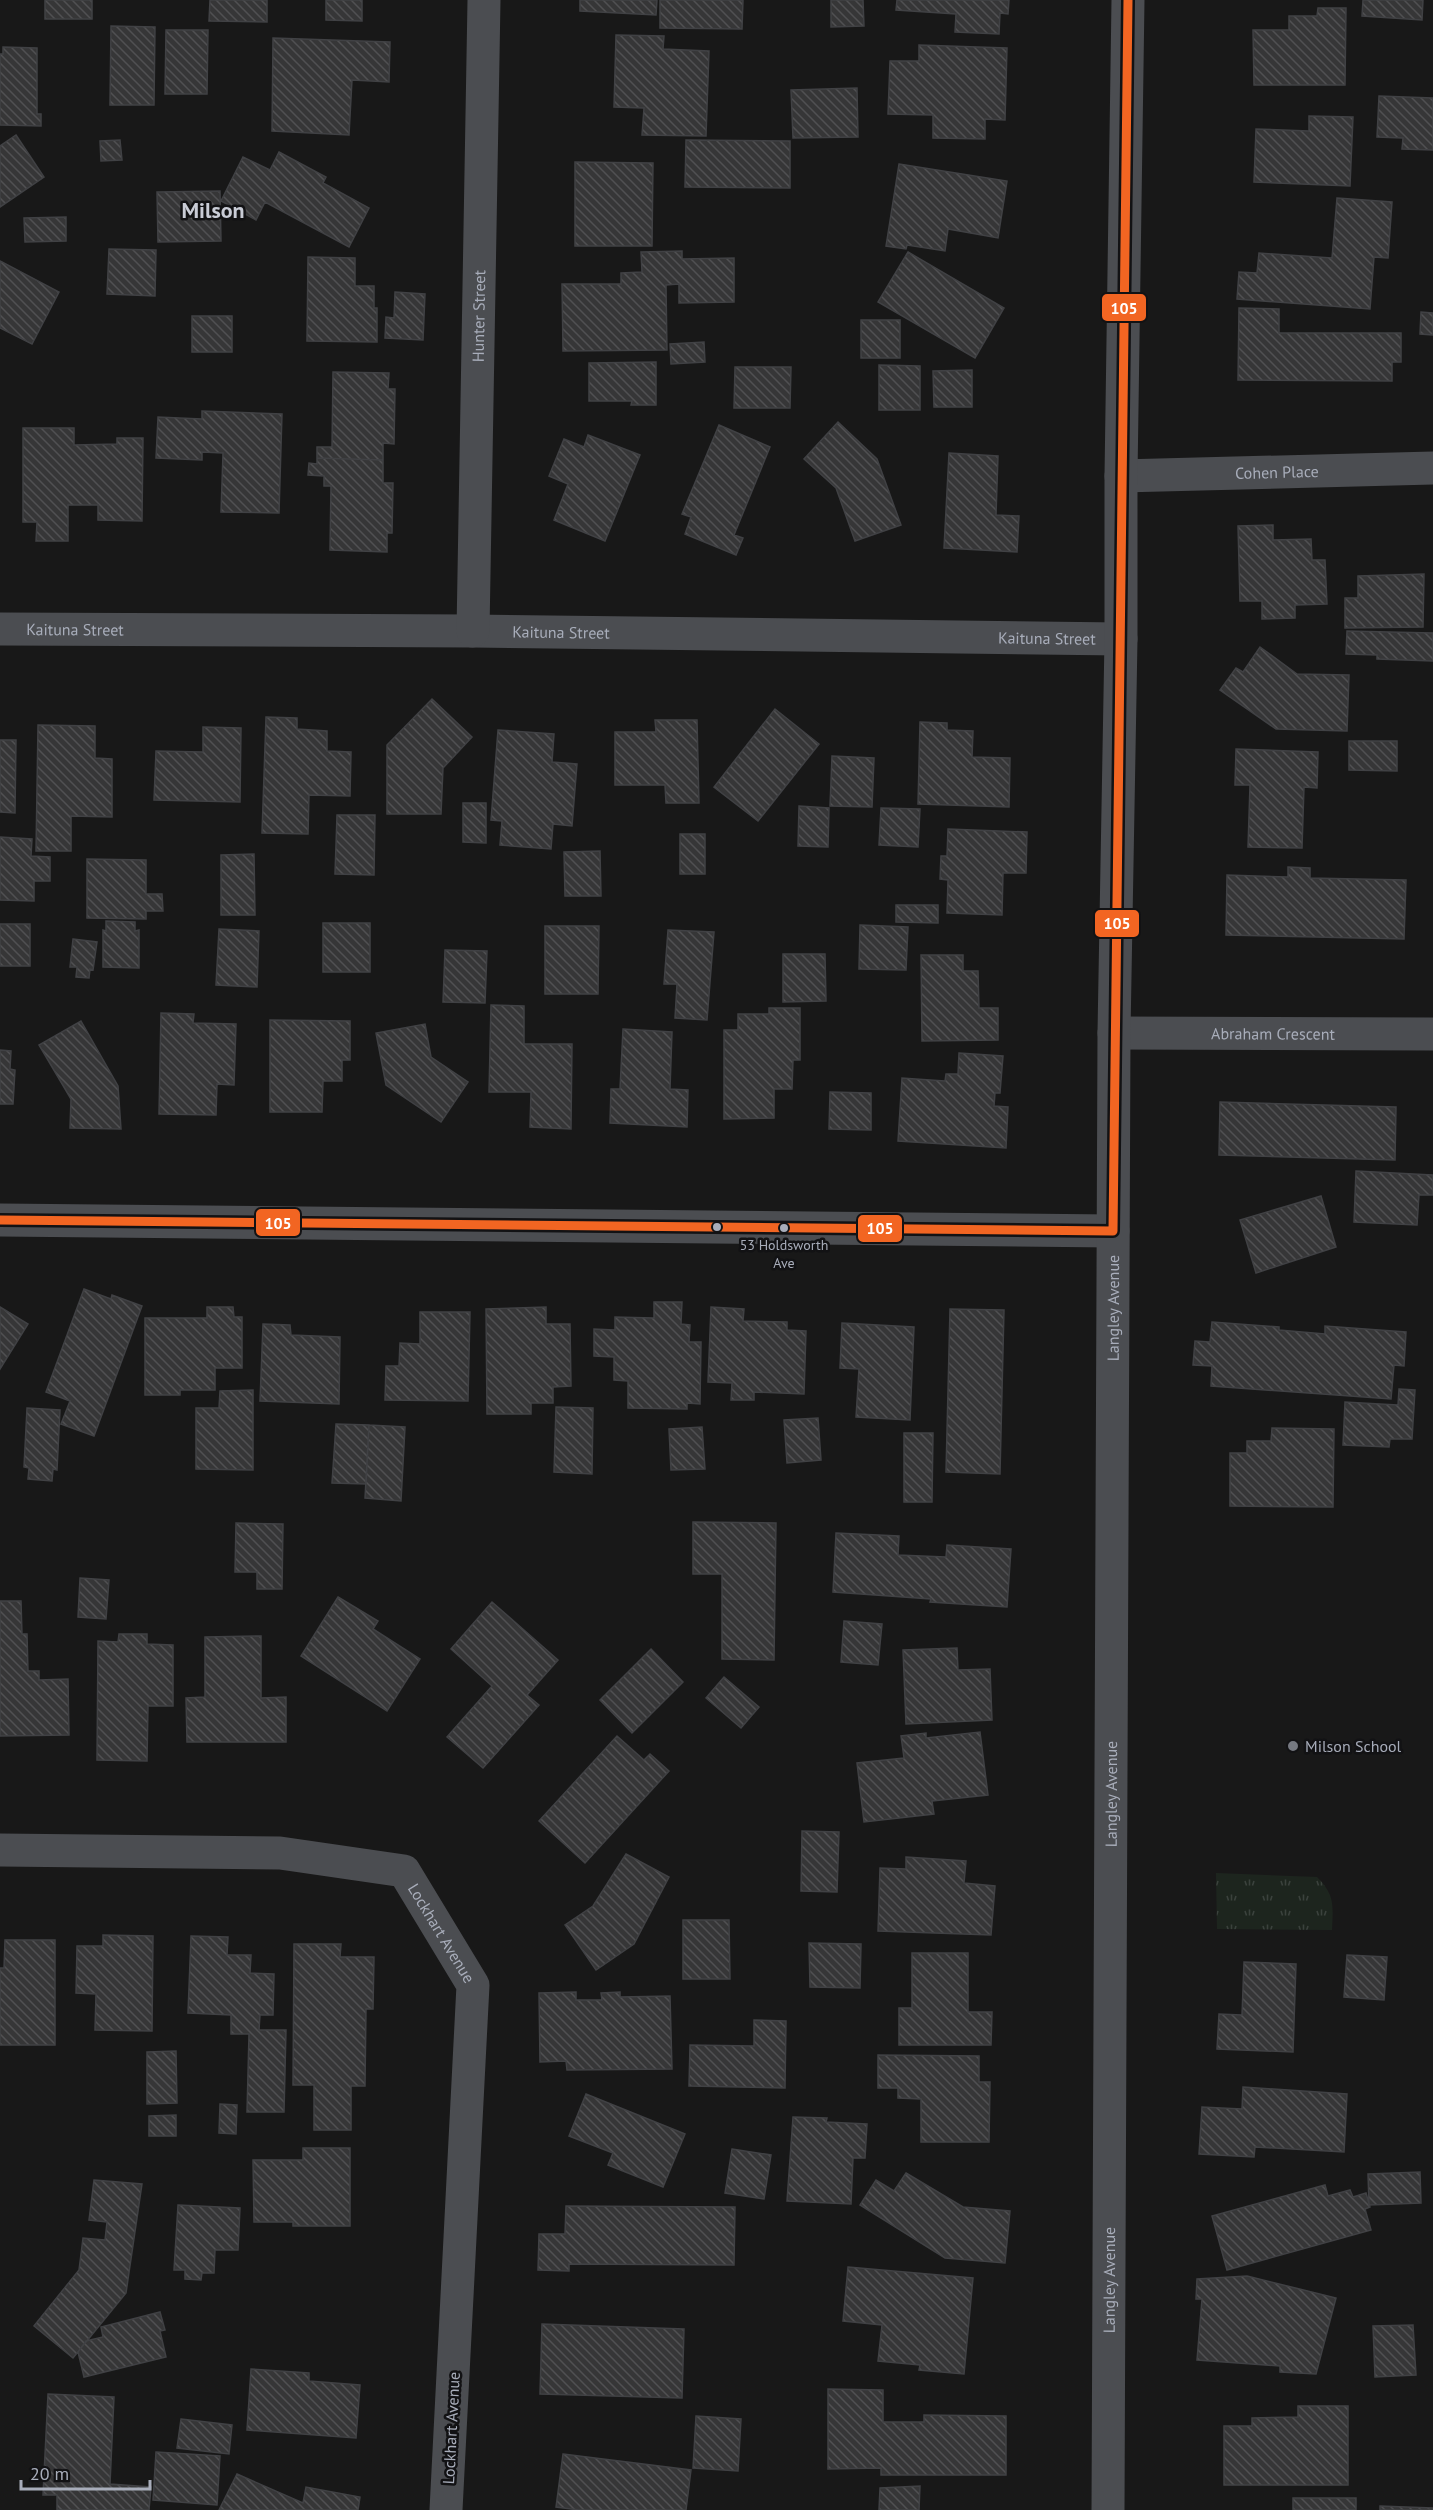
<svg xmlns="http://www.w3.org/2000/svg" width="1433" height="2510" viewBox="0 0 1433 2510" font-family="'PT Sans',sans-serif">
<defs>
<pattern id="park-tufts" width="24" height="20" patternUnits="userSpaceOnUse" patternTransform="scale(1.5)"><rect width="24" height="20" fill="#1d251e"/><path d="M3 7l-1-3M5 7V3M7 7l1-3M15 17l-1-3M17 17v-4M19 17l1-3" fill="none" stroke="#3b423d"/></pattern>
<pattern id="building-back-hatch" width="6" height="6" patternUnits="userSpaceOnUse" patternTransform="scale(1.5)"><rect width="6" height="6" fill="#363637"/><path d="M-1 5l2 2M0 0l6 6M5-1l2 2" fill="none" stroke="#505052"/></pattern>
</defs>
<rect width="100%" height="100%" fill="#181818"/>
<path fill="url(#park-tufts)" d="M1216 1873 1317 1877C1335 1895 1333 1905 1332 1930L1217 1929Z"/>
<path fill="url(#building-back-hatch)" stroke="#404144" stroke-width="1.5" d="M45 0H92V19H45Z
M210 0H267V22L209 21Z
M326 0H362V21L326 20Z
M580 0H657L656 15 580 11Z
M660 0H743L742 29 660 28Z
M831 0H863L864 26 831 27Z
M897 0H1009L1008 14 1000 13 999 34 955 32 956 14 896 10Z
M1363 0H1423L1422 20 1362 16Z
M1318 8H1346L1345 85H1254L1253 30H1289V16H1317Z
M111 26 155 27 154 105H110Z
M166 30H208L207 94H165Z
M616 35 664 36 663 49 709 51 706 136 642 135 644 108 614 107Z
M273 38 390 42 389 82 352 80 349 135 272 131Z
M919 45 1007 48 1005 120 985 119V139L933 138V115L888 114 890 61H919Z
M3 47 37 48V114H41V126L0 125V54H3Z
M857 88 858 137 793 138 791 90Z
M1379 96 1433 98V150L1402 149 1403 138 1377 137Z
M1309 116 1353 117 1350 186 1254 182 1256 129 1309 131Z
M16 135 44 177 0 207V146Z
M120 140 122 160 101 161 100 141Z
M686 140 790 141V188L685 187Z
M279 152 326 177 323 183 369 208 349 247 265 202 256 220 221 201 243 157 270 170Z
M575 162 653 163 652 246H575Z
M899 164 1007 181 998 238 948 229 945 251 907 245 906 249 886 246Z
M220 191 221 241 158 242 157 192Z
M1337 198 1392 202 1388 258 1374 257 1370 309 1237 299 1239 272 1257 273 1259 253 1332 258Z
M66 217V241L25 242 24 218Z
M109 249 156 250 155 296 107 294Z
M682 251V259L734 258V302L679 303V284L666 285 667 350 563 351 562 284H621V273L642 272 641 252Z
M908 252 1004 308 975 358 878 302Z
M308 257 355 258V286H374V308H377V342L307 341Z
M0 261 59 292 32 344 0 328Z
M395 292 425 294 423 340 385 338 386 317 394 318Z
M1239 308 1279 309V333H1401V362H1392V381L1238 380Z
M1421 312 1433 313V335L1420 334Z
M192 316H232V352H192Z
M861 320H900V358H861Z
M704 342 705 362 671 364 670 344Z
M656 362V405H631L632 401H589V363Z
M879 365 920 366V410H879Z
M735 367H791L790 408H734Z
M972 370V407H934L933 371Z
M333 372 389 373 388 389H395L394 444 383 443V460L317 458V447H332Z
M202 411 282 414 279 513 221 512 223 453 202 452V460L156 458 158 417 202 419Z
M838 422 877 459 901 525 855 541 836 488 804 459Z
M719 425 770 447 734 535 743 538 736 555 685 534 691 517 682 514Z
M23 428H74V445L117 444V438H143L142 521 98 520V505H68V541H36L37 522H23Z
M588 435 640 455 605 541 554 520 568 484 549 476 564 439 584 447Z
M949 453 998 456 996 515 1019 516 1017 552 944 548Z
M317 458 383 460V483H393L392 533H387V552L330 550 331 486H324V476L308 475 309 463 317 464Z
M1273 525V540L1311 539 1312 560H1325L1327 604 1295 605V618L1262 619V601H1240L1238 526Z
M1424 574 1423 627 1345 628V598H1358V576Z
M1347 631 1433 633V661L1377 659V655L1346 654Z
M1260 647 1297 674 1349 675 1347 731 1276 729 1220 690 1236 668 1243 672Z
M432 699 472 737 443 768 441 814H387V745Z
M775 709 819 744 758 821 714 787Z
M266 717 297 718V729L327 731V751L351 752 350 796 309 795 308 834 262 833Z
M655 720H697L699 803H666L665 785H615V732H656Z
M920 722 947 723V730L973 731 972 757 1010 758 1009 807 918 804Z
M38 725 95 726V758L112 759V817L71 816V851H36Z
M203 727 241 728 240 802 154 800 156 751 203 752Z
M498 730 554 734 552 762 577 764 572 826 553 824 551 849 500 845 502 821 491 820Z
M0 740H16L15 813 0 812Z
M1349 741H1397V771L1349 770Z
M1236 749 1318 752 1317 788 1304 787 1302 848 1248 847 1250 785H1235Z
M832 756 874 758 872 807 830 806Z
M463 803H486V843L463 842Z
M799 806 829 808 828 847 798 846Z
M881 808 920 809 918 847 879 845Z
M337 815H375L374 875 335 874Z
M948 829 1027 832 1026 873H1003L1002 915 947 913 948 880 940 879 941 856H947Z
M680 834H705V874H680Z
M0 837 32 839 31 856 50 857V881H34V901L0 900Z
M600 851 601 896H565L564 852Z
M254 854 255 915H221V855Z
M87 859 146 860V894H162L163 911H146V919L87 918Z
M1288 867 1310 868V878L1406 880 1404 939 1226 935 1227 875 1288 877Z
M896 905H938V923L896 922Z
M106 921 135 922V931L139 930V968L103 967V930L106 931Z
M323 923H370V972H323Z
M0 924H30V966H0Z
M860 925 908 927 906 970 859 969Z
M545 926H599L598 994H545Z
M219 929 259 931 257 987 216 985Z
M668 930 714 932 707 1020 675 1018 677 984H664Z
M73 939 97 942 93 970 90 969 89 978 76 977 77 967H70Z
M445 950 487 951 485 1003 443 1002Z
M783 954H825L826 1001 783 1002Z
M921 955H963V971H978L979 1008H998V1040L922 1041Z
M491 1005 524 1006V1044H572L571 1129 530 1127 531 1092H489Z
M769 1008H800V1060H793L792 1089H774V1118L724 1119V1030H738V1014H769Z
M161 1013 194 1014 193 1023 236 1024 234 1085 217 1084 216 1115 159 1114Z
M270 1020 350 1021V1060H342V1081H323L322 1112H270Z
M81 1021 118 1086 121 1129 70 1128 71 1099 39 1045Z
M425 1024 431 1057 468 1082 441 1122 386 1085 376 1033Z
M623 1029 672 1032 670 1089 688 1090 687 1127 610 1123 611 1089H620Z
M0 1050 11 1051 10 1069 15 1070 13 1104H0Z
M959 1053 1003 1056 1000 1093H995L994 1106 1008 1107 1006 1148 898 1141 902 1078 945 1081 946 1074H958Z
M830 1092 871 1093V1130L829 1129Z
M1220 1102 1396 1107 1395 1160 1219 1155Z
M1356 1171 1433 1175V1195H1419L1417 1225 1354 1222Z
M1321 1196 1336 1247 1256 1273 1240 1220Z
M84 1289 111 1299 112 1295 142 1306 94 1436 61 1424 70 1401 46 1392Z
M654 1302H682L681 1324 690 1325 689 1342H701L700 1404 687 1403V1409L628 1408V1381L614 1380V1357L594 1356V1329L615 1330V1317L654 1318Z
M0 1307 28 1324 0 1369Z
M207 1307H233L234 1317H242V1368H215V1390H180V1395H145V1318H207Z
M546 1307V1324H570L571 1386 553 1387V1403H531V1414H487L486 1309Z
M711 1307 744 1309 743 1321 787 1322V1330L806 1331 804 1394 754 1392V1400H731L732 1383 708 1382Z
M950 1309 1004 1310 1000 1474 946 1472Z
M420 1312H470L468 1401 385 1400 386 1366H399L400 1343 420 1344Z
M1212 1322 1279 1327V1330L1325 1334V1326L1406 1332 1404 1366 1394 1365 1391 1399 1211 1386 1212 1366 1193 1365 1195 1341 1210 1342Z
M842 1323 914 1327 910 1420 856 1417 859 1369 840 1368Z
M263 1324 290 1325 291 1335 340 1337 339 1404 260 1401Z
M1399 1389 1415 1390 1412 1439H1390L1389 1447 1343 1445 1345 1402 1398 1405Z
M253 1390V1470L196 1469V1408H219L220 1391Z
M556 1407 593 1408 592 1474 554 1472Z
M27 1408 60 1410 57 1470 53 1469 52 1481 28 1479 29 1468 24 1467Z
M818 1418 821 1460 787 1463 784 1420Z
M336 1424 369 1425 366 1484 332 1483Z
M369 1425 405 1427 401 1501 365 1498Z
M702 1427 705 1469 671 1470 669 1429Z
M1272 1428 1334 1429 1333 1507 1230 1506V1453H1247V1441H1271Z
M904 1433H933L932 1502H904Z
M693 1522 776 1523 774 1660 722 1659V1574H693Z
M236 1523 283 1524 282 1589H257V1572H235Z
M836 1533 899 1536 898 1555 946 1557 947 1545 1011 1549 1007 1607 930 1602 931 1599 833 1592Z
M80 1578 109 1580 106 1619 78 1617Z
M338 1597 378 1621 373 1629 420 1659 387 1711 301 1656Z
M0 1601H21L22 1634H27L28 1671H39V1680L68 1679 69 1735 0 1736Z
M492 1602 558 1660 527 1695 539 1705 483 1768 447 1737 492 1686 451 1649Z
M844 1621 882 1624 878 1665 841 1662Z
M119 1634H147V1644L173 1645V1706H148L147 1761 97 1760 98 1641 118 1642Z
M261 1636V1698L286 1697V1742H187L186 1698 205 1697V1637Z
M957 1648 958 1670 990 1669 992 1720 906 1724 903 1650Z
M651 1649 683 1682 632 1733 600 1700Z
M724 1677 759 1707 741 1728 706 1698Z
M980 1732 988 1795 932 1801 934 1814 864 1822 857 1763 904 1758 901 1736 926 1733V1738Z
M617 1736 644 1760 650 1754 669 1771 585 1863 539 1821Z
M802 1831 839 1832 837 1892 801 1891Z
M626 1854 669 1877 634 1944 596 1970 565 1925 593 1906Z
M906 1857 966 1861 964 1883 995 1886 991 1935 878 1931 880 1868 906 1869Z
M683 1920H729L730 1979H683Z
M103 1935 153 1936 152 2031 95 2030 96 1994 76 1993 77 1946H103Z
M191 1936 228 1937 227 1955H251L250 1973 274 1974 273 2015H260L259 2030H286L284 2112H247L249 2034H231V2015L188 2013Z
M5 1940H55V2045H0V1968H4Z
M809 1943 861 1944 860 1988 810 1987Z
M294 1944H341L340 1957H374L373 2009H366L365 2086H351V2130H314V2085H293Z
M912 1953H968V2012H992L991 2045H899V2008H912Z
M1347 1955 1387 1957 1384 2000 1344 1997Z
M1244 1962 1296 1964 1293 2052 1217 2049 1219 2014 1242 2015Z
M576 1992V2000H602L601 1993 620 1992V1997L670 1996 672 2069 567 2070 566 2061 540 2062 539 1993Z
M754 2020 786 2021 785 2088 689 2086 690 2045 754 2046Z
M176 2051 177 2103 147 2104V2052Z
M878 2055 979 2056V2082H990L989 2142H921V2099L898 2098V2088H878Z
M1243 2087 1347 2094 1344 2152 1255 2147 1254 2157 1199 2154 1202 2107 1242 2109Z
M586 2094 685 2134 663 2187 608 2165 613 2153 569 2136Z
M220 2104 237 2105 236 2134 219 2133Z
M176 2115V2136H149V2116Z
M793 2117 827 2118 826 2122 867 2124 865 2158H853L851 2204 787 2201Z
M303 2148H350V2226H293V2222H254L253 2160H303Z
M732 2149 771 2155 764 2199 725 2193Z
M1420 2172 1421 2203 1369 2205 1368 2174Z
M906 2173 963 2207 1010 2211 1005 2263 945 2258 860 2205 876 2180 894 2191Z
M94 2180 142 2184 126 2293 73 2358 34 2326 79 2270 83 2238 105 2240 107 2222 89 2220Z
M1325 2185 1328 2196 1350 2190 1353 2197 1366 2193 1370 2207 1365 2209 1371 2230 1227 2270 1212 2216Z
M178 2205 240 2208 238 2250H215L214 2273H202L201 2280 185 2279V2270H174Z
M566 2206 735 2207 734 2265 569 2264V2271L538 2270 539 2234H565Z
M848 2267 973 2278 964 2374 919 2370 920 2365 878 2361 882 2325 843 2321Z
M1247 2276 1336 2298 1316 2374 1280 2372V2366L1197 2360 1202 2299H1196L1197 2279Z
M160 2312 165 2330 160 2331 166 2357 84 2377 78 2352 86 2341 103 2337 101 2327Z
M542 2324 684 2329 682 2398 540 2394Z
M1413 2325 1416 2375 1375 2377 1373 2326Z
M251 2369 309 2373V2381L360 2385 356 2438 247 2430Z
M828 2389 883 2390V2422H924V2415L1006 2416V2475H881V2468L828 2469Z
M48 2394 114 2397 110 2484 151 2487 149 2510H57V2495H43Z
M1298 2406H1348V2485H1224V2426H1252V2418L1298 2417Z
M696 2416 741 2419 738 2471 693 2468Z
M181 2419 232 2425 229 2454 177 2448Z
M156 2452 220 2456 217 2505 153 2500Z
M563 2454 691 2470 686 2510H579L556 2507Z
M237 2474 303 2503 306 2487 360 2497 358 2510H219Z
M920 2486 919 2510H879L880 2488Z
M1293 2498H1356V2510H1293Z
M1380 2506 1433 2508V2510H1380Z"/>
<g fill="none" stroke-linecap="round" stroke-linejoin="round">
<g stroke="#4b4d51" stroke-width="33">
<path id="s1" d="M1121 476 1433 468"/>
<path id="s2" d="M0 629 473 631 1121 639"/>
<path id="s3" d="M473 631 484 0"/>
<path id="s4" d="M1114 1033 1433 1034"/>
<path d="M0 1220 1113 1231"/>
<path id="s5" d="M0 1850 280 1853 404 1871 473 1985 446 2510"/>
<path id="s6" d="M1108 2510 1114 1033 1121 639V476L1128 0"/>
</g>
<g stroke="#121214" stroke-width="14">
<path id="bus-1" d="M0 1220 1113 1231
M1113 1231 1128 0"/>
</g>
<use href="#bus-1" stroke="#f26522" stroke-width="9"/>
</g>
<g fill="#a8adba" stroke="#121214" stroke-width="2">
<circle cx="717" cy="1227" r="5"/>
<circle cx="784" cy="1228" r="5"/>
</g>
<circle fill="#767981" stroke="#121214" stroke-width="2" cx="1293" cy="1746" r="6"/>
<g text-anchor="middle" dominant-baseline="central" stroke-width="5" stroke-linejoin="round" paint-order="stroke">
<g font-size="14" fill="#a8adba" stroke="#121214">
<text x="784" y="1245">53 Holdsworth<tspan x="784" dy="18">Ave</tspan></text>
</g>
<g font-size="16" fill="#a8adba" stroke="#121214">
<text stroke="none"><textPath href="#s3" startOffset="315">Hunter Street</textPath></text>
<text stroke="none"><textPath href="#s1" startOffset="156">Cohen Place</textPath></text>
<text stroke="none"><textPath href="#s2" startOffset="75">Kaituna Street</textPath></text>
<text stroke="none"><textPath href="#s2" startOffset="561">Kaituna Street</textPath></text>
<text stroke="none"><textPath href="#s2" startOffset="1047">Kaituna Street</textPath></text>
<text stroke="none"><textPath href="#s4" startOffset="159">Abraham Crescent</textPath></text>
<text stroke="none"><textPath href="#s6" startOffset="1202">Langley Avenue</textPath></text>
<text stroke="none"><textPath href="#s6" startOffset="716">Langley Avenue</textPath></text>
<text stroke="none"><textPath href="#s5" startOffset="478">Lockhart Avenue</textPath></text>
<text stroke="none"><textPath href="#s6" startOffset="230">Langley Avenue</textPath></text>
<text transform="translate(451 2428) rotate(-87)">Lockhart Avenue</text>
</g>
<g font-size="16" fill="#a8adba" stroke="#121214" text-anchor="start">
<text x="1305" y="1746">Milson School</text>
</g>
<g font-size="22" font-weight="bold" fill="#c9ccd6" stroke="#121214">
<text x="213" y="210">Milson</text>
</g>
</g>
<g stroke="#121214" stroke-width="2">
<rect x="1101" y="293" width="46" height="29" rx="6" fill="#f26522"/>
<rect x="1094" y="909" width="46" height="29" rx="6" fill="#f26522"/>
<rect x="255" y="1208" width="46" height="29" rx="6" fill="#f26522"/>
<rect x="857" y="1214" width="46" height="29" rx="6" fill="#f26522"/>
</g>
<g font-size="16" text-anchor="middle" font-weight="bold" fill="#fff">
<text x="1124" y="314">105</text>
<text x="1117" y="929">105</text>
<text x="278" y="1229">105</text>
<text x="880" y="1234">105</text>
</g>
<path d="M21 2480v9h129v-9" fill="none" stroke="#a8adba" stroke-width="3"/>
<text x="30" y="2480" font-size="18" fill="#a8adba" stroke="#121214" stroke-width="4.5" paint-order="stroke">20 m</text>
</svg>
